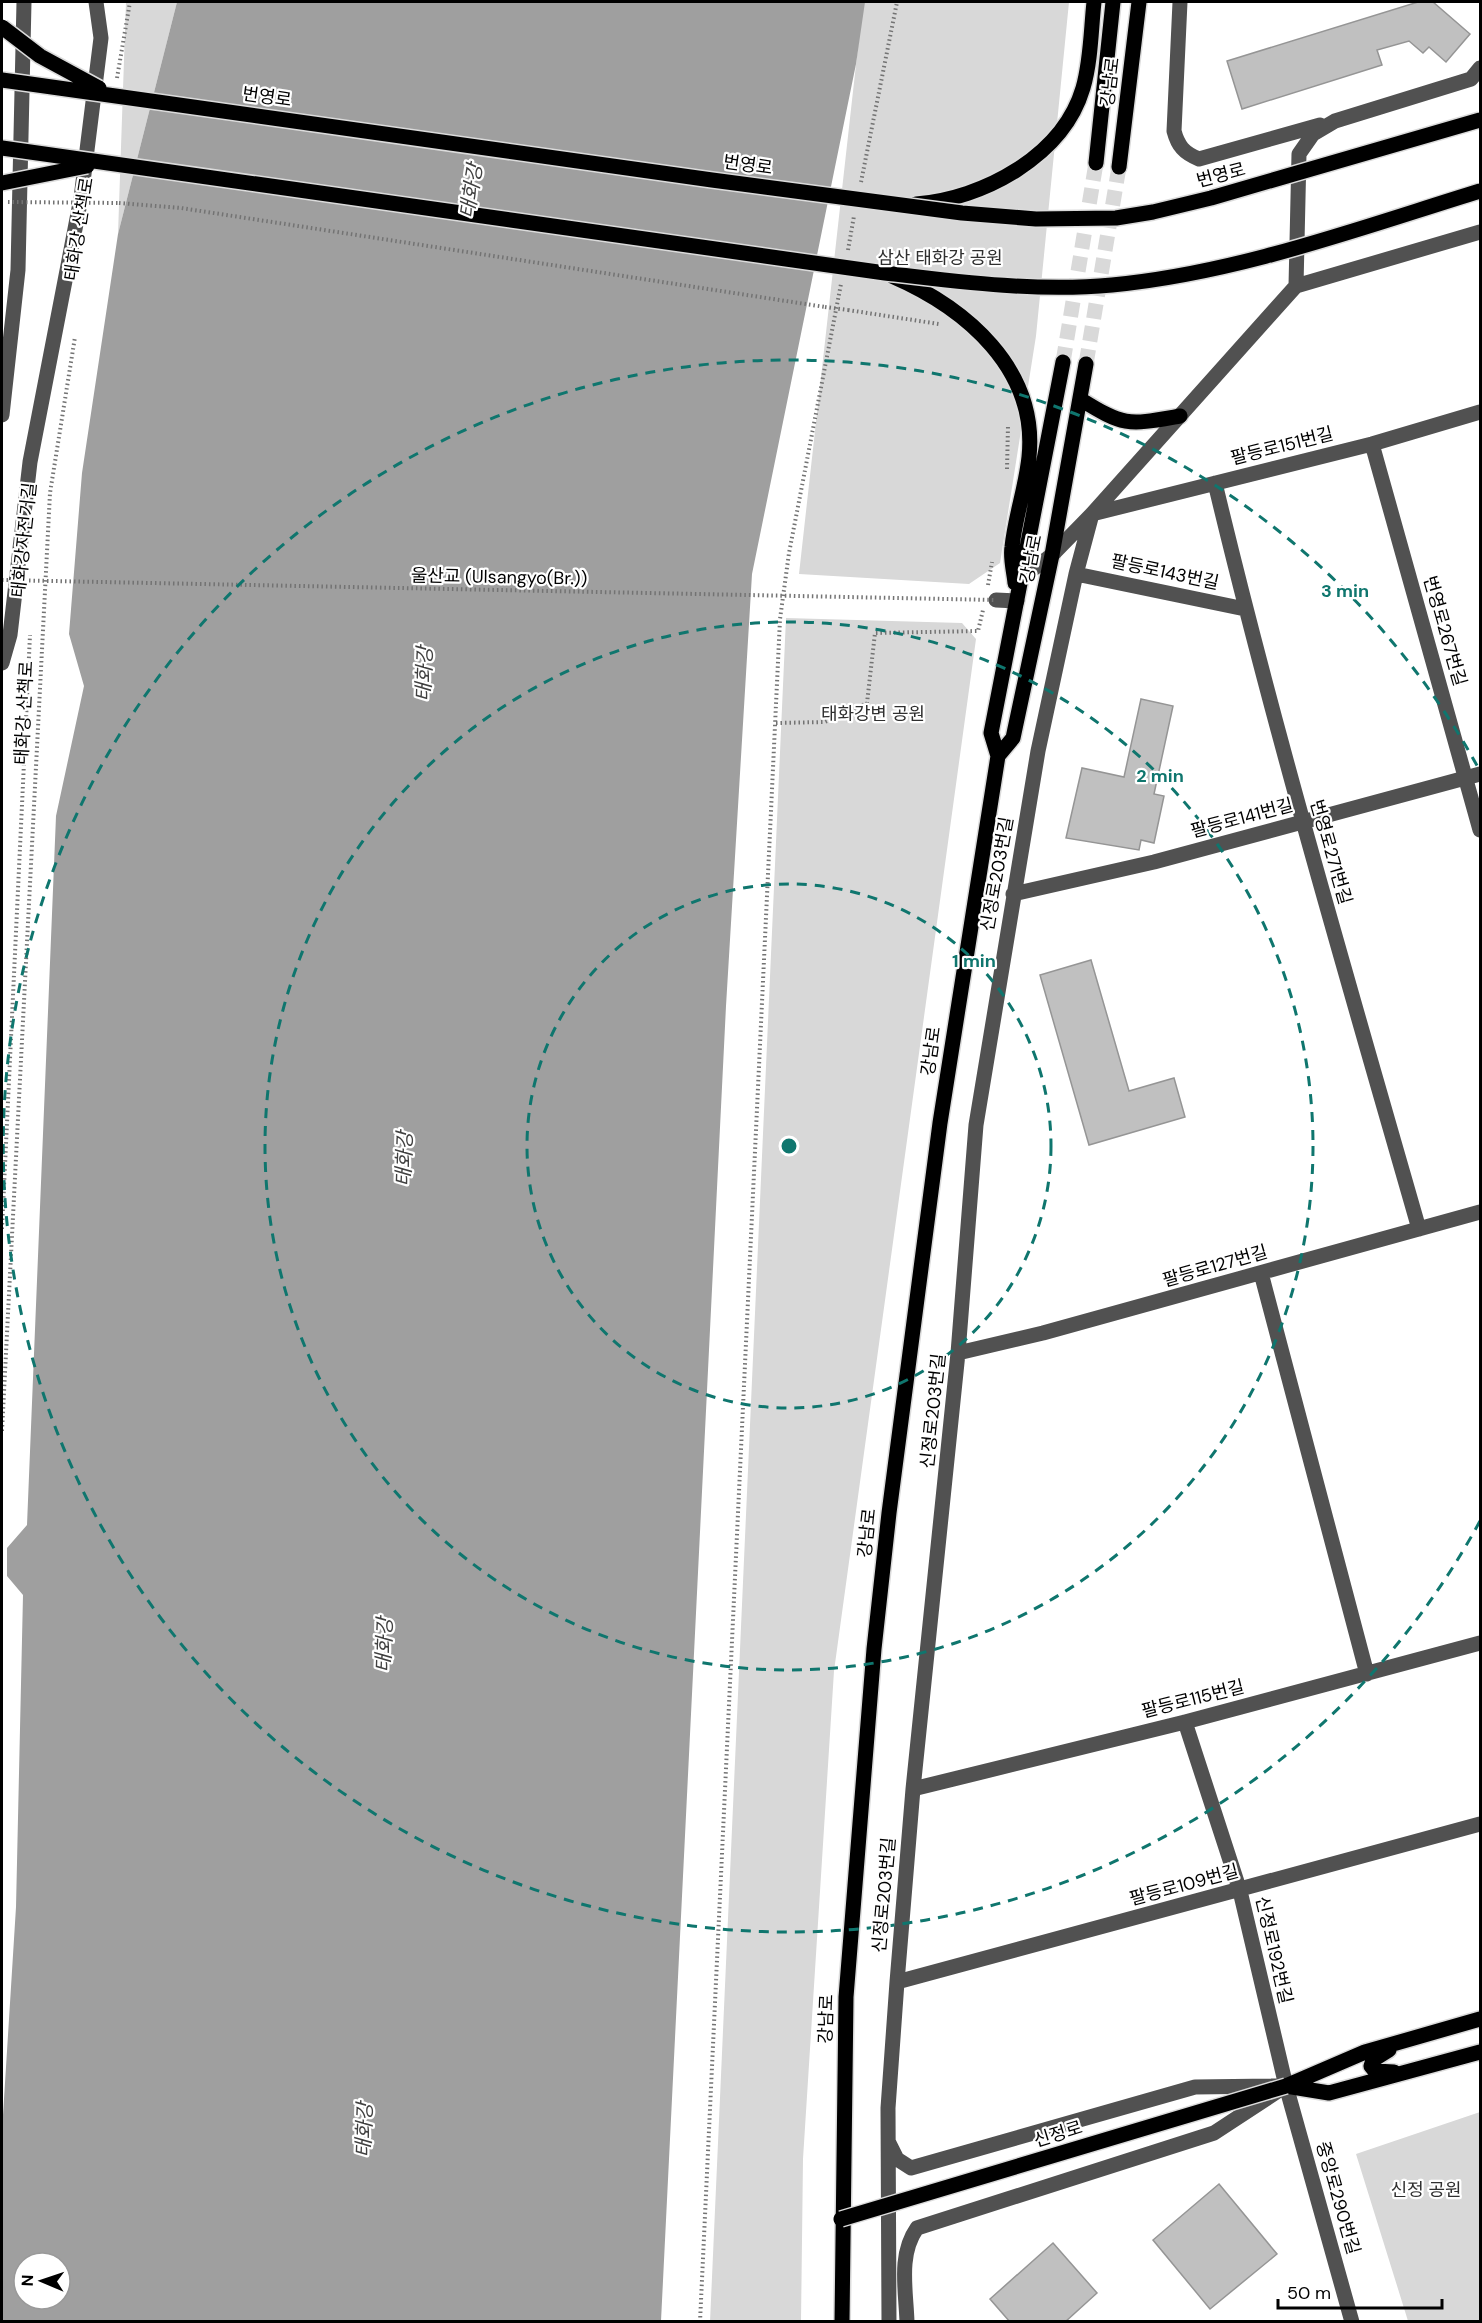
<svg xmlns="http://www.w3.org/2000/svg" width="1482" height="2323" viewBox="0 0 1482 2323" font-family="'DM Sans','Noto Sans KR',sans-serif">
<rect width="100%" height="100%" fill="#fff"/>
<path fill="#d8d8d8" d="M126 2H177L118 234Z
M863 2H1069L1036 336 1000 563 969 584 799 574Z
M786 618 962 623 976 639 834 1671 803 2159 801 2321 710 2322Z
M1480 2112V2321H1408L1356 2154Z"/>
<path fill="#9f9f9f" fill-rule="evenodd" d="M177 2H865L856 64 752 574 726 1006 661 2321 2 2322V2131L16 1907 23 1595 7 1576V1548L27 1525 56 816 84 686 69 634 82 473 118 234ZM24 2263H60V2299H24Z"/>
<path fill="#c0c0c0" stroke="#959595" stroke-width="1.5" d="M1418 2H1433L1470 34 1446 62 1429 47 1423 53 1409 41 1377 50 1382 65 1242 109 1227 61Z
M1141 699 1173 706 1154 794 1164 796 1154 843 1141 840 1139 850 1066 838 1082 768 1124 777Z
M1091 960 1129 1091 1174 1078 1185 1117 1089 1145 1040 975Z
M1219 2184 1277 2254 1210 2309 1153 2240Z
M1053 2243 1097 2293 1065 2322H1010L990 2299Z"/>
<g fill="none" stroke-linecap="round" stroke-linejoin="round">
<path stroke="#d9d9d9" stroke-width="15" stroke-dasharray="15 8" stroke-linecap="butt" d="M1063 362 1096 163
M1086 364 1119 167"/>
<g stroke="#dbdbdb" stroke-width="18">
<path id="major" d="M1096 163 1113 2
M1119 167 1139 2
M916 204C983 199 1063 156 1083 88 1091 61 1091 29 1094 2
M892 276C966 308 1038 369 1029 457 1026 487 1015 517 1012 547 1010 558 1014 572 1015 583
M1080 399C1125 427 1128 425 1180 416
M998 756 1013 738 1052 555 1086 364
M1389 2050 1373 2060 1371 2066 1375 2071 1394 2072
M1286 2086 1365 2052 1480 2019
M1286 2086 1329 2093 1480 2052
M842 2322 846 1997 874 1649 889 1513 940 1123 998 756 991 733 1063 362"/>
</g>
<path stroke="#737373" stroke-width="4" stroke-dasharray="1.5 3" stroke-linecap="butt" d="M117 78 130 2
M861 182 897 2
M119 203 181 208 825 307
M848 250 854 216
M848 310 939 324
M1007 469 1008 426
M988 585 992 562
M776 723 825 722 867 703 875 633 978 631 983 610
M2 1229 30 635
M2 1431 50 493 75 337
M700 2322 780 619 789 553 841 284"/>
<path stroke="#515151" stroke-width="15" d="M1180 2 1174 131C1178 146 1184 153 1199 159L1320 125
M1480 68 1471 79 1335 121 1313 134 1299 154 1296 286 1480 232
M2 415 18 270 24 2
M1372 444 1480 830
M1215 483C1275 734 1348 981 1419 1229
M1092 514 1372 444 1480 412
M1076 574 1245 609
M1021 578 1052 555 1092 514 1296 286
M996 600 1017 601
M2 663 10 635 30 462 81 198 101 38 96 2
M1013 894 1154 862 1480 774
M1261 1273 1367 1674
M958 1353 1043 1333 1480 1212
M1185 1722 1240 1891 1286 2086 1352 2322
M913 1789 1185 1722 1480 1643
M897 1982 1480 1824
M889 2143 897 2159 911 2168 1195 2087 1280 2086
M889 2322 888 2108 897 1982 913 1789 958 1353 976 1125 1038 751 1076 574 1092 514
M907 2322C906 2290 898 2255 917 2228L1214 2133 1281 2089"/>
<use href="#major" stroke="#000" stroke-width="15"/>
<g stroke="#dbdbdb" stroke-width="18" stroke-linecap="butt">
<path id="major-bridge" d="M2 27 40 56 99 88
M2 80 712 180 962 213 1036 219 1116 218 1153 212 1211 198 1480 120
M2 148 885 273C960 282 1037 292 1112 285 1238 273 1360 228 1480 191
M2 183 87 166
M841 2219 1286 2086"/>
</g>
<path stroke="#737373" stroke-width="4" stroke-dasharray="1.5 3" stroke-linecap="butt" d="M8 202 119 203
M825 307 848 310
M2 580 996 600"/>
<use href="#major-bridge" stroke="#000" stroke-width="15"/>
</g>
<g fill="none" stroke="#0f766e" stroke-width="3" stroke-dasharray="10 8">
<circle cx="789" cy="1146" r="262"/>
<circle cx="789" cy="1146" r="524"/>
<path d="M1480 1521A786 786 0 1 1 1480 771"/>
</g>
<g text-anchor="middle" dominant-baseline="central" stroke-width="4.5" stroke-linejoin="round" paint-order="stroke">
<g font-size="18" fill="#000" stroke="#fff">
<text transform="translate(1110 82) rotate(-83)">강남로</text>
<text transform="translate(267 97) rotate(8)">번영로</text>
<text transform="translate(748 165) rotate(8)">번영로</text>
<text transform="translate(1221 175) rotate(-15)">번영로</text>
<text transform="translate(79 229) rotate(-81)">태화강 산책로</text>
<text transform="translate(1282 446) rotate(-14)">팔등로151번길</text>
<text transform="translate(24 540) rotate(-84)">태화강자전거길</text>
<text transform="translate(1031 559) rotate(-79)">강남로</text>
<text transform="translate(1165 572) rotate(12)">팔등로143번길</text>
<text transform="translate(499 577) rotate(1)">울산교 (Ulsangyo(Br.))</text>
<text transform="translate(1445 631) rotate(74)">번영로267번길</text>
<text transform="translate(24 713) rotate(-87)">태화강 산책로</text>
<text transform="translate(1242 818) rotate(-15)">팔등로141번길</text>
<text transform="translate(1331 852) rotate(74)">번영로271번길</text>
<text transform="translate(997 874) rotate(-80)">신정로203번길</text>
<text transform="translate(931 1051) rotate(-82)">강남로</text>
<text transform="translate(1215 1266) rotate(-16)">팔등로127번길</text>
<text transform="translate(933 1411) rotate(-84)">신정로203번길</text>
<text transform="translate(867 1533) rotate(-84)">강남로</text>
<text transform="translate(1193 1699) rotate(-14)">팔등로115번길</text>
<text transform="translate(1184 1885) rotate(-15)">팔등로109번길</text>
<text transform="translate(884 1895) rotate(-85)">신정로203번길</text>
<text transform="translate(1274 1950) rotate(77)">신정로192번길</text>
<text transform="translate(826 2019) rotate(-88)">강남로</text>
<text transform="translate(1058 2134) rotate(-17)">신정로</text>
<text transform="translate(1338 2198) rotate(74)">중앙로290번길</text>
</g>
<g font-size="18" fill="#2f2f2f" stroke="#fff">
<text x="940" y="258">삼산 태화강 공원</text>
<text x="873" y="714">태화강변 공원</text>
<text x="1426" y="2190">신정 공원</text>
</g>
<g font-size="20" font-style="italic" fill="#404040" stroke="#fff">
<text transform="translate(471 191) rotate(-81)">태화강</text>
<text transform="translate(424 674) rotate(-88)">태화강</text>
<text transform="translate(404 1159) rotate(-88)">태화강</text>
<text transform="translate(384 1645) rotate(-88)">태화강</text>
<text transform="translate(364 2130) rotate(-88)">태화강</text>
</g>
</g>
<circle cx="789" cy="1146" r="9" fill="#0f766e" stroke="#fff" stroke-width="3"/>
<g font-size="18" text-anchor="middle" font-weight="bold" fill="#0f766e" stroke="#fff" stroke-width="4.5" stroke-linejoin="round" paint-order="stroke">
<text x="1345" y="597">3 min</text>
<text x="1160" y="782">2 min</text>
<text x="974" y="967">1 min</text>
</g>
<rect width="1482" height="2323" fill="none" stroke="#000000" stroke-width="6"/>
<g transform="translate(42 2281) rotate(272)"><circle r="28" fill="#ffffff" stroke="#999999" stroke-width="1.5"/>
<path d="M0-4.5L10 22L0 15L-10 22Z" fill="#000000"/>
<text y="-9" font-size="16" font-weight="bold" text-anchor="middle" fill="#000000">N</text>
</g>
<path d="M1278 2299v9h164v-9" fill="none" stroke="#000000" stroke-width="3"/>
<text x="1287" y="2299" font-size="18" fill="#000000" stroke="#ffffff" stroke-width="4.5" paint-order="stroke">50 m</text>
</svg>
